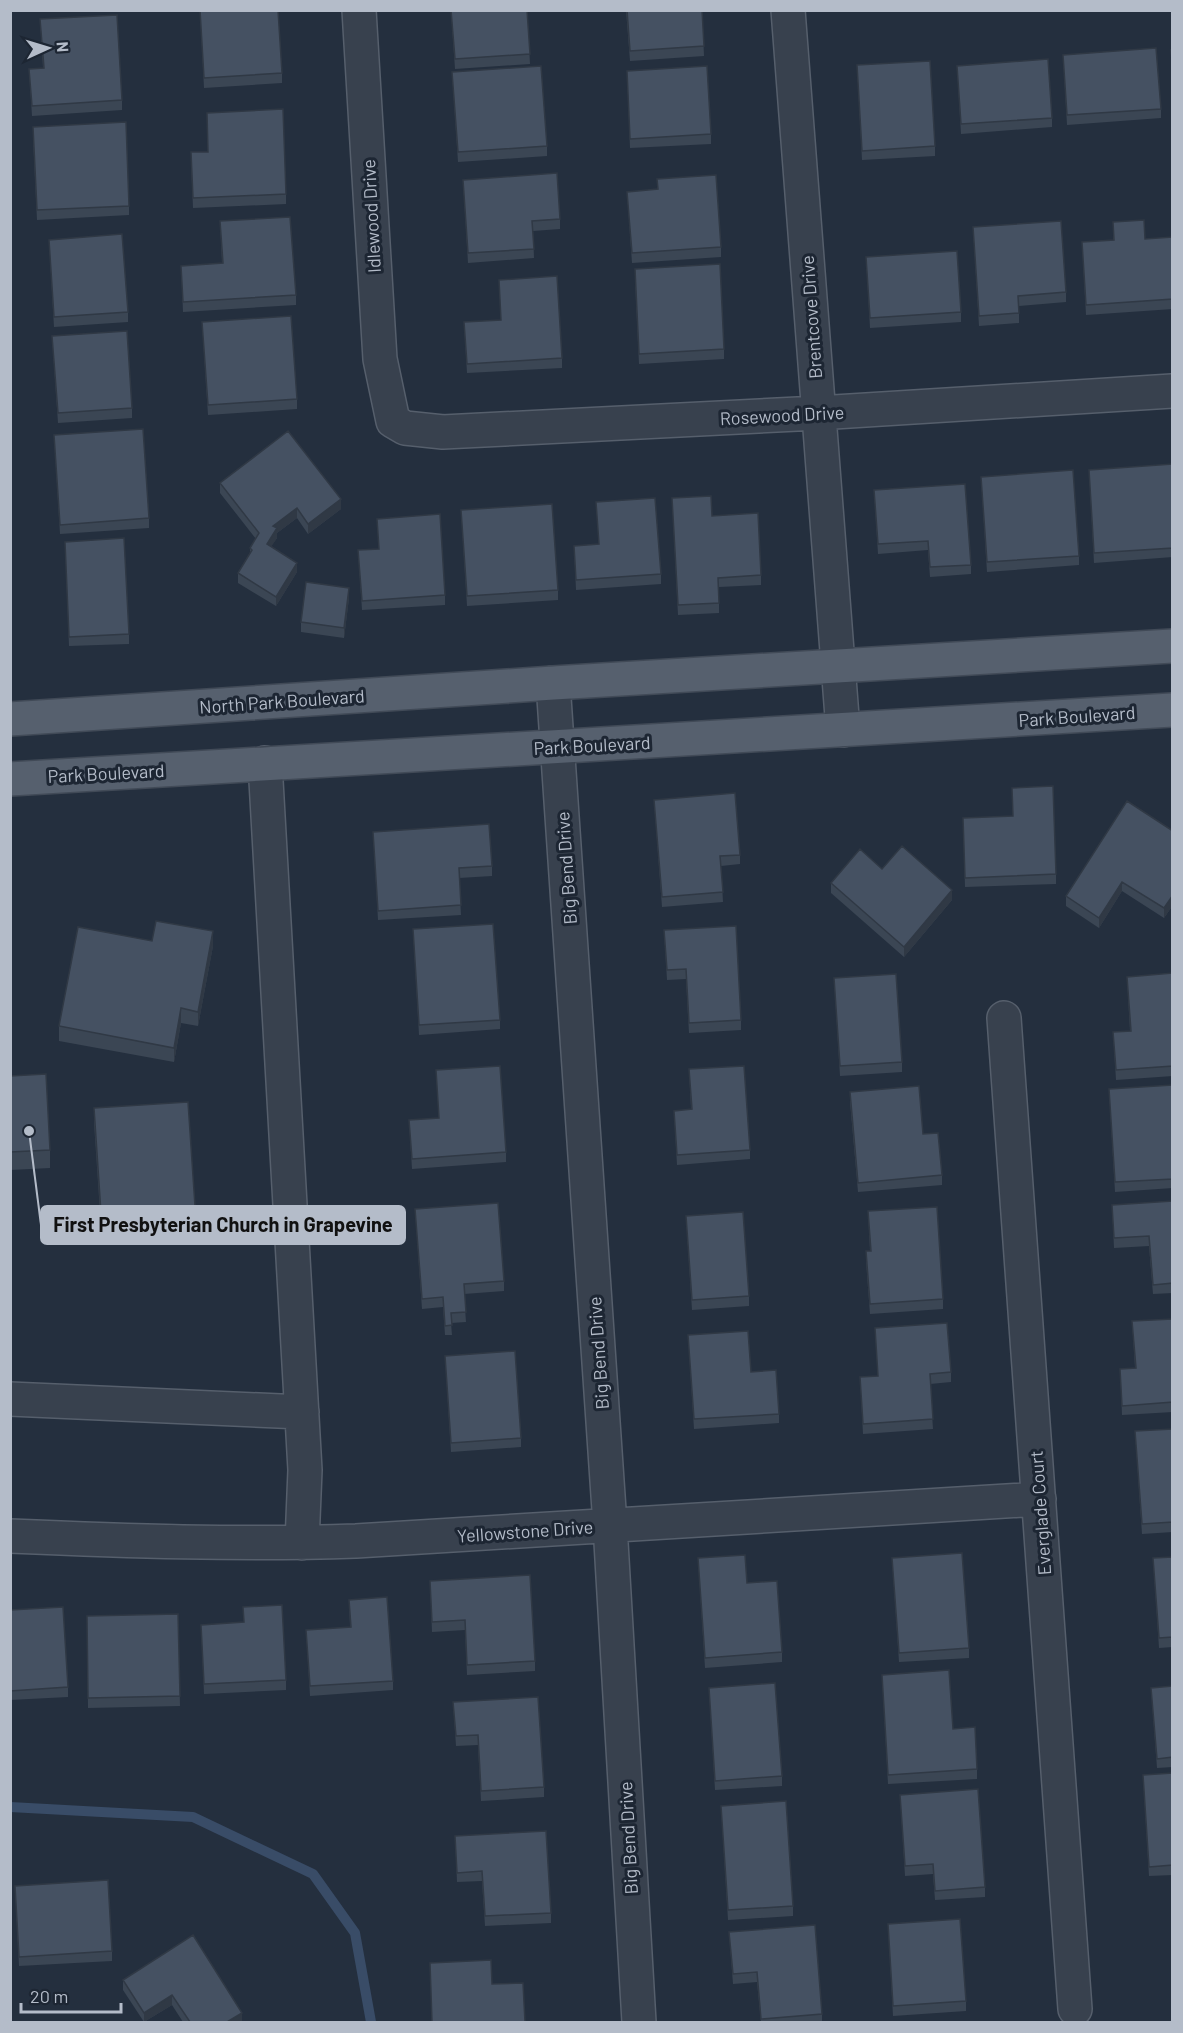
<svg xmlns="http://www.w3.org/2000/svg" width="1183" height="2033" viewBox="0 0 1183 2033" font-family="Barlow,sans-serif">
<rect width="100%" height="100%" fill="#242f3e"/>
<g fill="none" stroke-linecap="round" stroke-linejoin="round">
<path stroke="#394c67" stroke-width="10" d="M10 1807 193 1817 313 1874 355 1933 371 2022"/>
<g stroke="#565f6c" stroke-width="36">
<path id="minor" d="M359 10 380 359 393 421 405 428 443 432 818 413 1172 391
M788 10 843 730
M553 683 610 1525 639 2022
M265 763 305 1470 302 1543
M1004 1018 1075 2009
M10 1399 302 1412
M10 1536C126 1541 240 1545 356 1541L1039 1499"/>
</g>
<g stroke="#414a57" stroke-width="36">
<path id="major" d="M10 719 553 683 1172 646
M10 779 1172 710"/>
</g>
<use href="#minor" stroke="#38414e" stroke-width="33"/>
<use href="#major" stroke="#56606e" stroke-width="33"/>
</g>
<path fill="#3b4654" d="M200 10 282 73V83L204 88Z
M451 10H527L530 64 455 69Z
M626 10H702L704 56 630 61Z
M40 19 122 100V110L32 116 29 69 43 68Z
M1063 55 1161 109V118L1067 125Z
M857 65 935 146V156L862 160Z
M957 66 1052 118V127L961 134Z
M627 71 711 134V144L630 148Z
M452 72 547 146V156L458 162Z
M33 137 129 206V215L37 220Z
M191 162 286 194V204L193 208Z
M657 179 721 247V257L632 263 627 192 657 189Z
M463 180 560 219V229L533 231 534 258 468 263Z
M220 221 296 295V305L183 312 181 266 222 263Z
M1113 222 1145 239 1173 237V309L1086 315 1082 242 1113 240Z
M973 227 1066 292V302L1019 306V323L979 326Z
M49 240 128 312V322L54 327Z
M866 257 961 312V322L870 328Z
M635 279 724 349V359L639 364Z
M499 280 562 358V368L467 373 464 322 501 320Z
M202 322 297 399V409L208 415Z
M52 336 132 408V418L58 423Z
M54 435 149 518V528L60 534Z
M1173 464V557L1094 563 1089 470Z
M981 477 1079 556V565L987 572Z
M220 483 341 509 308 534 297 518 277 533V538L271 546 297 572 276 606 238 583V573L250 555V548L256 539 220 493Z
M874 490 971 565V574L930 577 928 550 878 554Z
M672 498 712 516 761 575V585L719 587V613L678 615Z
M596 502 661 574V584L576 590 574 546 599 544Z
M461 510 558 590V600L467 606Z
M377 519 445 595V605L362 610 358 550 379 549Z
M65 542 129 634V644L69 646Z
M349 598 344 638 301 632V622Z
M1012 788 1056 874V884L965 887 963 818 1013 816Z
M654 800 740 855V864L721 866 723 902 662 907Z
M1173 831V905L1164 918 1122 891 1099 928 1066 906V896Z
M373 832 492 866V876L459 878 461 915 378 920Z
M882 869 952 900 904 957 831 893V883Z
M413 929 500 1020V1029L419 1035Z
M664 930 741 1020V1030L689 1033 686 979 667 980Z
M152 941 213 946 198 1026 181 1023 174 1062 59 1041V1026Z
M1173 973V1076L1116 1080 1113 1032 1130 1031 1127 977Z
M834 978 902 1062V1072L840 1076Z
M689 1069 750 1150V1159L677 1165 674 1111 691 1109Z
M436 1070 506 1152V1162L412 1169 409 1120 439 1118Z
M10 1076 50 1150V1168L10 1170Z
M1173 1085V1188L1115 1192 1109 1089Z
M850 1092 923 1134 942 1175V1185L858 1192 850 1102Z
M94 1108 195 1206V1220L101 1227 94 1123Z
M1173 1201V1293L1153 1294 1149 1246 1114 1248 1112 1205Z
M415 1209 504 1281V1291L464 1294 466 1322 451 1323 452 1335H445L443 1307 422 1309Z
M868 1211 943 1299V1309L870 1314 866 1261V1251H870Z
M686 1216 749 1296V1306L692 1310Z
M1173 1319V1412L1122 1415 1120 1369 1135 1368 1132 1321Z
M875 1328 951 1372V1382L930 1384 933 1429 863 1434 860 1377 878 1376Z
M688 1335 751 1372 779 1414V1423L694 1429Z
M445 1356 521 1438V1447L451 1452Z
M1173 1429V1532L1142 1534 1135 1431Z
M1173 1557V1647L1159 1648 1153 1558Z
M698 1558 747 1583 782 1652V1662L705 1668Z
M892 1558 969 1648V1658L899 1662Z
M430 1581 535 1661V1671L467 1675 465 1630 432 1632Z
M349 1600 393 1681V1690L310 1696 306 1630 350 1627Z
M10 1610 68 1687V1697L10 1700Z
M178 1614 180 1706 88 1708 87 1616Z
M201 1625 286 1680V1690L204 1694Z
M882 1675 953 1729 977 1769V1779L888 1784Z
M1173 1686V1767L1157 1768 1151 1688Z
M709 1688 782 1776V1786L715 1790Z
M453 1702 544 1787V1797L481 1801 478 1745 456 1746Z
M1173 1773V1875L1149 1876 1143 1775Z
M900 1795 985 1887V1897L935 1900 933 1874 905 1876Z
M721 1806 793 1906V1916L728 1920Z
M455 1836 551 1913V1923L485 1926 482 1881 457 1882Z
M15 1886 112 1951V1961L19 1966Z
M888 1924 966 2001V2011L893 2016Z
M729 1932 822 2014V2022H761L757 1982 733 1984Z
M193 1935 242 2022H183L172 2005 144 2022 123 1990V1980Z"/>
<path fill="#303945" d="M341 499V509L308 534V524Z
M297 508V518L277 533V538L267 553V544L273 526Z
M297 563V572L276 606V597Z
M349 588V598L344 638V628Z
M1122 882V891L1099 928V918Z
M952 890V900L904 957V947Z
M1173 895V905L1164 918V908Z
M213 931V946L198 1026V1012Z
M181 1008V1023L174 1062V1048Z
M172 1995V2005L144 2022V2013Z
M242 2013V2022H227Z"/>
<path fill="#455162" stroke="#303945" stroke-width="1.5" d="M200 10H278L282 73 204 78Z
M451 10H527L530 54 455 59Z
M627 10H702L704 46 630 51Z
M117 15 122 100 32 106 29 69 44 68 40 19Z
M1156 48 1161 109 1067 115 1063 55Z
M1171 50H1173V70Z
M1048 59 1052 118 961 124 957 66Z
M930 61 935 146 862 151 857 65Z
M541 66 547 146 458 152 452 72Z
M707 66 711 134 630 139 627 71Z
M283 109 286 194 193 198 191 152H208L207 113Z
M126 122 129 206 37 210 33 127Z
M557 173 560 219 532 221 534 249 468 253 463 180Z
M716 175 721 247 632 253 627 192 658 189 657 179Z
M290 217 296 295 183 302 181 266 223 263 220 221Z
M1144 220 1145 239 1173 237V299L1086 305 1082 242 1114 240 1113 222Z
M1061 221 1066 292 1018 296 1019 313 979 316 973 227Z
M122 234 128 312 54 317 49 240Z
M957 251 961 312 870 318 866 257Z
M720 264 724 349 639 354 635 269Z
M557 276 562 358 467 364 464 322 501 320 499 280Z
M291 316 297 399 208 405 202 322Z
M127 331 132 408 58 413 52 336Z
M143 429 149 518 60 525 54 435Z
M288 431 341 499 308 524 297 508 273 526 277 528 267 544 297 563 276 597 238 573 252 550 250 548 259 533 220 483Z
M1173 464V548L1094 553 1089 470Z
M1073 470 1079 556 987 562 981 477Z
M965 484 971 565 930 567 928 541 878 544 874 490Z
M711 496 712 516 758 513 761 575 718 578 719 603 678 605 672 498Z
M655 498 661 574 576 580 574 546 599 544 596 502Z
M552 504 558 590 467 596 461 510Z
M440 514 445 595 362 601 358 550 379 549 377 519Z
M124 538 129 634 69 637 65 542Z
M306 582 349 588 344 628 301 622Z
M1053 786 1056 874 965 878 963 818 1013 816 1012 788Z
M735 793 740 855 720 856 723 892 662 897 654 800Z
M1127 801 1173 831V895L1164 908 1122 882 1099 918 1066 896Z
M489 824 492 866 459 868 461 905 378 911 373 832Z
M902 846 952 890 904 947 831 883 860 849 882 869Z
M156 921 213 931 198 1012 181 1008 174 1048 59 1026 78 927 152 941Z
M493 924 500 1020 419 1025 413 929Z
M736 926 741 1020 689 1023 686 969 667 970 664 930Z
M1173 973V1066L1116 1070 1113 1032 1131 1031 1127 977Z
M896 974 902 1062 840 1066 834 978Z
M500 1066 506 1152 412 1159 409 1120 439 1118 436 1070Z
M744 1066 750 1150 677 1155 674 1111 692 1109 689 1069Z
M46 1074 50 1150 10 1152V1076Z
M1173 1085V1179L1115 1182 1109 1089Z
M919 1086 923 1134 938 1133 942 1175 858 1183 850 1092Z
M188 1102 195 1206 101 1213 94 1108Z
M1173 1201V1283L1153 1285 1149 1236 1114 1238 1112 1205Z
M498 1203 504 1281 464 1284 466 1312 451 1313 452 1325 445 1326 443 1297 422 1299 415 1209Z
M937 1207 943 1299 870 1304 866 1251H871L868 1211Z
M743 1212 749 1296 692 1300 686 1216Z
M1173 1319V1402L1122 1406 1120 1369 1136 1368 1132 1321Z
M947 1323 951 1372 930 1374 933 1419 863 1424 860 1377 878 1376 875 1328Z
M748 1331 751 1372 776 1370 779 1414 694 1419 688 1335Z
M515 1351 521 1438 451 1443 445 1356Z
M1173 1429V1522L1142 1524 1135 1431Z
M962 1553 969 1648 899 1653 892 1558Z
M745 1555 747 1583 777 1581 782 1652 705 1658 698 1558Z
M1173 1557V1637L1159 1638 1153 1558Z
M530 1575 535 1661 467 1665 465 1620 432 1622 430 1581Z
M387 1597 393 1681 310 1686 306 1630 351 1627 349 1600Z
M282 1605 286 1680 204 1684 201 1625 244 1622 243 1607Z
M63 1607 68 1687 10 1691V1610Z
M178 1614 180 1696 88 1698 87 1616Z
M949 1670 953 1729 975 1727 977 1769 888 1775 882 1675Z
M775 1683 782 1776 715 1781 709 1688Z
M1173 1686V1757L1157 1759 1151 1688Z
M538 1697 544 1787 481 1791 478 1735 456 1736 453 1702Z
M1173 1773V1865L1149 1867 1143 1775Z
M978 1789 985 1887 935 1891 933 1864 905 1866 900 1795Z
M786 1801 793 1906 728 1910 721 1806Z
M546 1831 551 1913 485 1916 482 1871 457 1873 455 1836Z
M108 1880 112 1951 19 1957 15 1886Z
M960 1919 966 2001 893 2006 888 1924Z
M815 1925 822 2014 761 2019 757 1972 733 1974 729 1932Z
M193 1935 242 2013 227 2022H190L172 1995 144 2013 123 1980Z
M491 1960 492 1984 523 1983 525 2022H432L430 1963Z"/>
<g text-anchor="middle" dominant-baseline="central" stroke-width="6" stroke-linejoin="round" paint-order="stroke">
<g font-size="18" fill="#b4bcc9" stroke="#1d2633">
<text transform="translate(371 216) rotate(-93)">Idlewood Drive</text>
<text transform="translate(811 317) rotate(-94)">Brentcove Drive</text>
<text transform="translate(782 415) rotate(-3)">Rosewood Drive</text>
<text transform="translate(282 701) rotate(-4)">North Park Boulevard</text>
<text transform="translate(1077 716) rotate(-4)">Park Boulevard</text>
<text transform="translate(592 745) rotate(-3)">Park Boulevard</text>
<text transform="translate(106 773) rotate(-3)">Park Boulevard</text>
<text transform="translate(566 868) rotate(-94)">Big Bend Drive</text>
<text transform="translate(598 1353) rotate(-94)">Big Bend Drive</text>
<text transform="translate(1040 1513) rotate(-94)">Everglade Court</text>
<text transform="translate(525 1531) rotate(-4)">Yellowstone Drive</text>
<text transform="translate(628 1838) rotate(-93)">Big Bend Drive</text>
</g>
</g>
<path fill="none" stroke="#b4bcc9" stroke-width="2" d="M29 1131L41 1225"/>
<circle fill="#b4bcc9" stroke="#1d2633" stroke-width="2" cx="29" cy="1131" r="6"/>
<rect fill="#b4bcc9" stroke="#b4bcc9" stroke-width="2" x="41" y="1206" width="364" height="38" rx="6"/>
<g font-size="20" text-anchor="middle" font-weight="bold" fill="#111">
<text x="223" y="1232">First Presbyterian Church in Grapevine</text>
</g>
<rect width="1183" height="2033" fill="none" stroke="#b4bcc9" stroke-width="24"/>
<g transform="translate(48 48) rotate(86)" stroke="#1d2633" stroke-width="4.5" paint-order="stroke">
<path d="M0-4.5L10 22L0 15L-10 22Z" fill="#b4bcc9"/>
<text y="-9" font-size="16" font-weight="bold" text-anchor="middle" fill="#b4bcc9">N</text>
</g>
<path d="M21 2003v9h100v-9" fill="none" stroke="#b4bcc9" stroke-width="3"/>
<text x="30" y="2003" font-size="18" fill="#b4bcc9" stroke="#1d2633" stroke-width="4.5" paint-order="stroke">20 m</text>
</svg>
